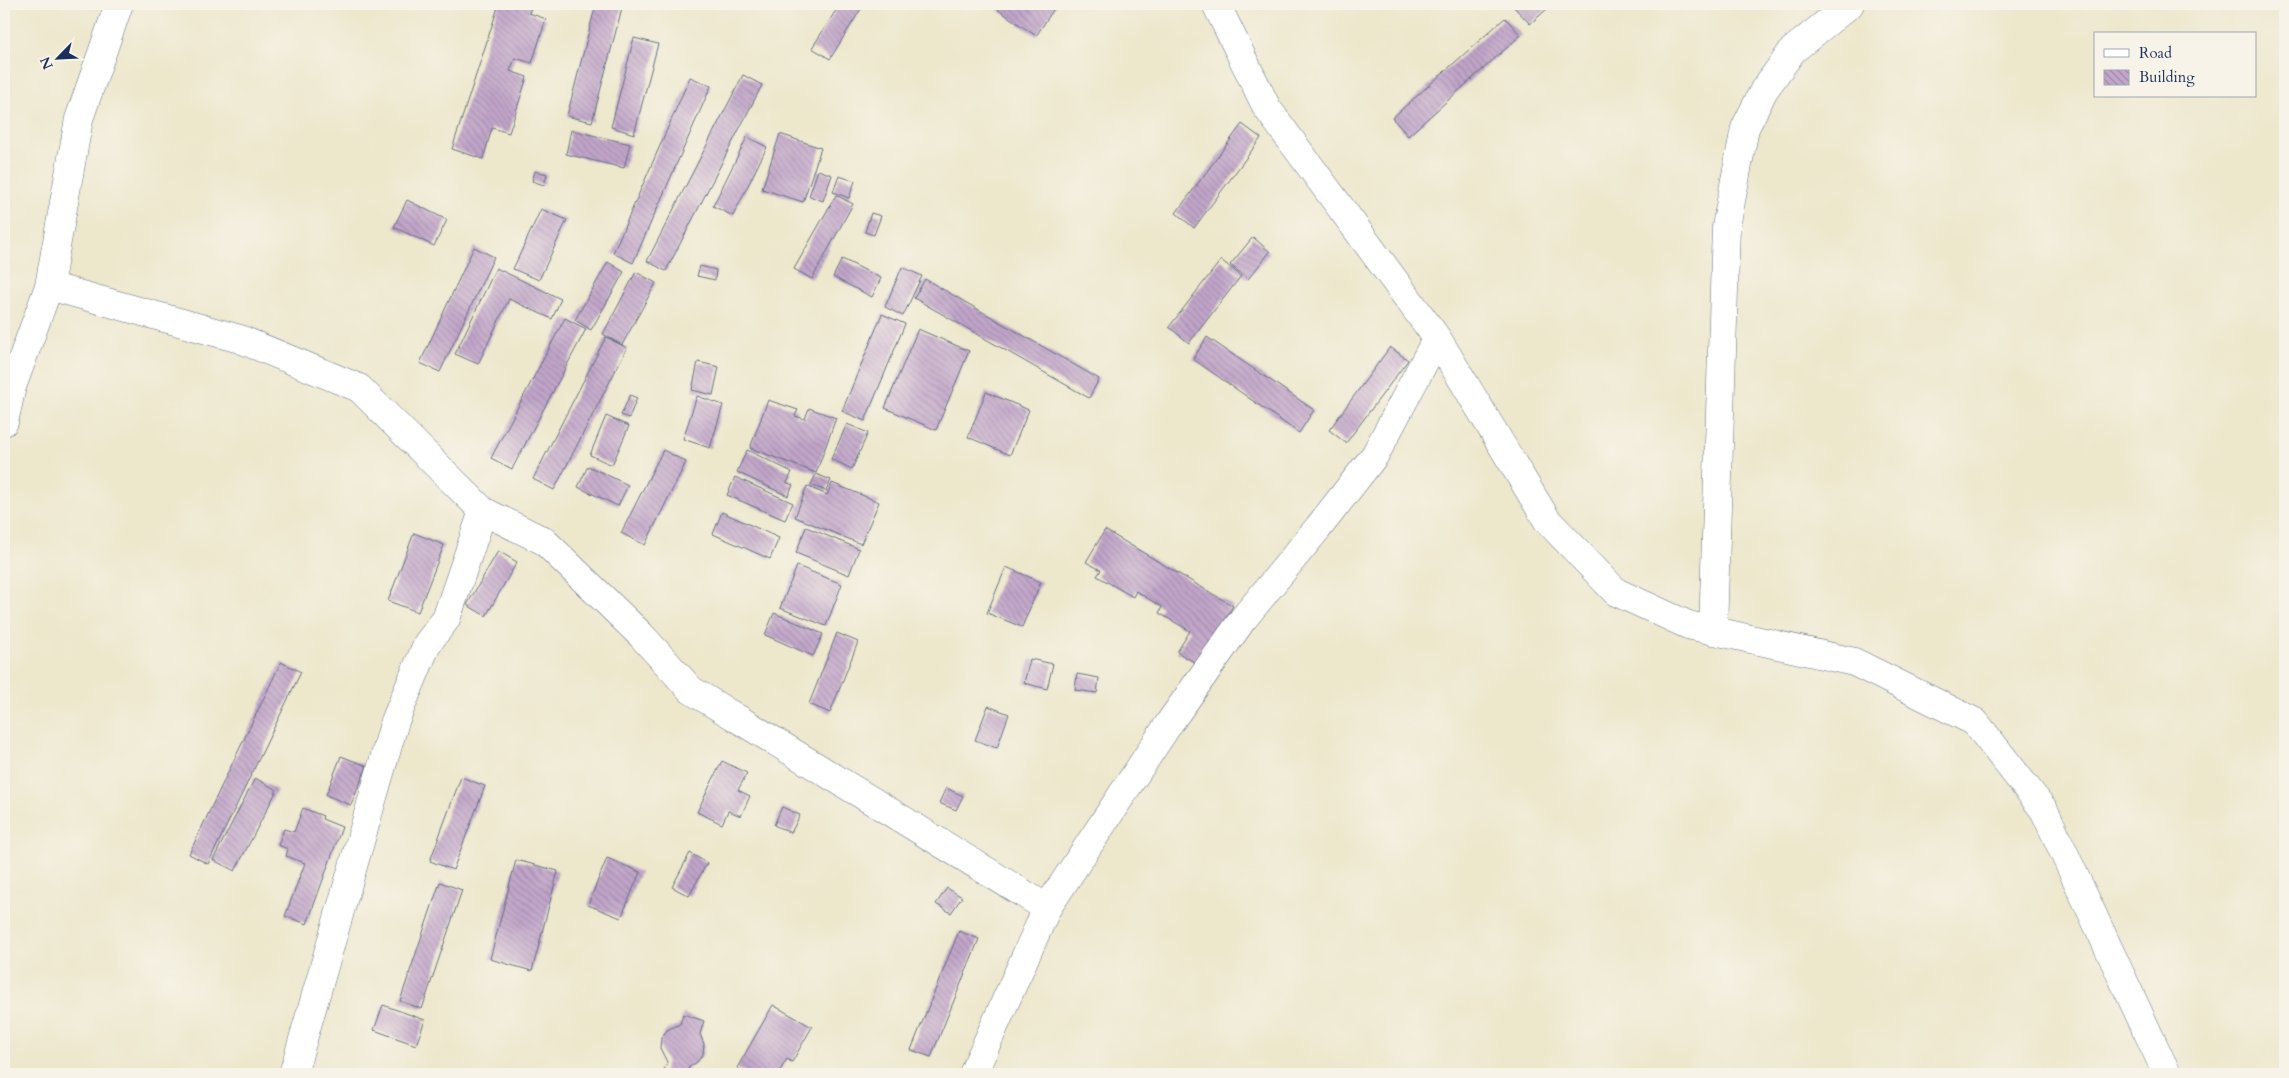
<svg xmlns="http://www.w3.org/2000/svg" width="2289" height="1078" viewBox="0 0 2289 1078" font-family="Cardo,serif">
<defs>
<pattern id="building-back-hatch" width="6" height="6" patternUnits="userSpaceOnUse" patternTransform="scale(1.25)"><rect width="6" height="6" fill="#c2a6ca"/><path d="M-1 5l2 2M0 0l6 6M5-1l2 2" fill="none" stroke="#9d88a7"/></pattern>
</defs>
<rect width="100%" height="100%" fill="#f7f3e8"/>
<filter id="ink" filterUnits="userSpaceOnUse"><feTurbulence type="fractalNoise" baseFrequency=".02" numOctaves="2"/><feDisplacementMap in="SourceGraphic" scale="10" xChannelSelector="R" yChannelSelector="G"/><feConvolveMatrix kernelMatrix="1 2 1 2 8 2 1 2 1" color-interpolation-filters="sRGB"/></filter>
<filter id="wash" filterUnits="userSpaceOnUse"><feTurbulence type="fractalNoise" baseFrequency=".0096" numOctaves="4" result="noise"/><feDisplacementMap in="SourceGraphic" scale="20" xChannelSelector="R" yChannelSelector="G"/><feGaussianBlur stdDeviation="1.12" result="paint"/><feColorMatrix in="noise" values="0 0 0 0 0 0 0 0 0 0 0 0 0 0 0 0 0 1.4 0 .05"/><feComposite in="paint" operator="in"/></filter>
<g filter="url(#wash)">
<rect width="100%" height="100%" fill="#ede7cc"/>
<g id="blocks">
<path fill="url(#building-back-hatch)" d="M499 4H532L529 13 546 19 532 63 515 58 510 71 527 77 509 133 492 128 483 159 452 149Z
M596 4H623L592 122 567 116Z
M840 4H864L830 59 812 48Z
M990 4H1057L1036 36Z
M1511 4H1543L1547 9 1530 24Z
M1505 18 1521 35 1408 136 1392 118Z
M634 38 658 44 634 134 611 127Z
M743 75 762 85 666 271 647 261Z
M690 77 711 86 633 263 613 253Z
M1242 124 1261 138 1194 228 1176 213Z
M571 130 630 144 624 168 566 154Z
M780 134 821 148 803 202 762 189Z
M747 137 767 147 733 216 713 206Z
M818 170 832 175 823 201 809 196Z
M535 171 547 174 544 185 532 181Z
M839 176 855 181 849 198 833 192Z
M836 195 853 204 812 279 794 269Z
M407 200 447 220 434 246 394 227Z
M541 209 567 220 539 280 513 269Z
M871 213 881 216 874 235 865 232Z
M1253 237 1270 252 1248 279 1230 265Z
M474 247 494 257 440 372 420 363Z
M842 259 881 278 872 297 833 277Z
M1221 260 1241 276 1189 343 1169 327Z
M608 262 624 272 591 330 575 320Z
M700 266 716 270 715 280 697 276Z
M902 267 922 276 903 316 885 307Z
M496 268 561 299 552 319 509 299 478 364 455 354Z
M636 272 656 283 622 345 603 334Z
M925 279 1099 379 1089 398 914 298Z
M882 314 905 324 865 421 842 411Z
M565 318 586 329 512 469 491 458Z
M918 329 969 351 936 430 885 408Z
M606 337 627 348 554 490 533 479Z
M1207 337 1314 410 1299 433 1193 359Z
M1390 347 1408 360 1346 443 1329 430Z
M698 362 719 367 713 395 692 390Z
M986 392 1029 410 1010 455 968 437Z
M630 395 637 398 629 418 621 415Z
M697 396 723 405 710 448 683 439Z
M768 400 798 410 795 416 805 419 809 408 836 418 816 473 750 448Z
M606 416 629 426 612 465 590 455Z
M847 424 868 433 852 469 831 459Z
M663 450 686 462 645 545 621 533Z
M747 450 792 472 787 483 793 485 788 496 737 472Z
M588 466 628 485 618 506 578 487Z
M816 474 831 480 826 491 811 485Z
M735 477 793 503 785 520 727 495Z
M832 483 879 502 861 544 795 517 807 486 827 495Z
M722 512 779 538 770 559 713 534Z
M806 527 859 549 849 575 796 553Z
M1105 530 1233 606 1199 665 1177 652 1190 631 1159 613 1162 607 1136 591 1133 597 1097 576 1101 570 1086 562Z
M414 533 444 545 418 612 388 601Z
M498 551 517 562 486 616 467 605Z
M797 566 842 584 826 626 780 608Z
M1006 567 1041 582 1022 627 987 613Z
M774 613 823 634 813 656 765 635Z
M837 633 858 642 830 713 809 704Z
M1030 659 1053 664 1047 689 1024 683Z
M281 662 301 672 208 864 189 854Z
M1077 674 1099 678 1097 693 1075 690Z
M988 706 1009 714 997 748 975 740Z
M341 756 367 766 351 805 326 795Z
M722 761 747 773 738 790 750 796 741 816 728 811 722 824 697 812Z
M461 777 485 786 453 870 430 861Z
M255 778 277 790 235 871 213 860Z
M946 788 963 796 956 810 939 803Z
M782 807 800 815 791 833 774 825Z
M303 808 323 816 322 819 342 827 307 924 285 916 305 863 286 856 288 849 278 845 284 829 294 832Z
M690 853 707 863 689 896 672 887Z
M607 858 640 872 621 918 588 905Z
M516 860 558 871 532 971 490 959Z
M440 882 462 890 422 1009 400 1001Z
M947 888 962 897 951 913 936 904Z
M959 931 979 939 931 1057 911 1050Z
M383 1005 425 1020 416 1045 374 1030Z
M773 1005 812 1027 792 1062 787 1059 778 1074H747L737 1068Z
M683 1014 704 1021 700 1034 704 1044 703 1054 697 1062 689 1067 687 1074H663L667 1062 660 1048 661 1038 667 1030 680 1024Z"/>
</g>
</g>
<g filter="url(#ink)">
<use href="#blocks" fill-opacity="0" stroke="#646f84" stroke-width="1"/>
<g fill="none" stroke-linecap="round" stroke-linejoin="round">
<g stroke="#646f84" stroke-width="29">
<path id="minor" d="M1216 4 1267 108 1437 338 1547 520 1616 592 1688 625 1854 662 1975 722 2044 810 2167 1074
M49 286 240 339 359 388 483 511 544 541 641 635 691 690 1047 908
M4 422 12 387 49 286 79 119 119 4
M1713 631 1726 227 1745 128 1764 90 1793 50 1850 4
M293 1074 395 721 427 644 446 619 483 511
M973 1074 1047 908 1170 722 1243 619 1318 528 1375 455 1437 338"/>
</g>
<use href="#minor" stroke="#fff" stroke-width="28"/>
</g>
</g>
<rect width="2289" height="1078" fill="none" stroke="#f7f3e8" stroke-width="20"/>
<rect x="2094" y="32" width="162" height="65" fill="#f7f3e8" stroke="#9fa5b1"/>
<rect x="2104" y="49" width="25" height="8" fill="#ffffff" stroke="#9fa5b1"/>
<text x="2139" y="58" font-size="15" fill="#1b2f5e">Road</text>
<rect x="2104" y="70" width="25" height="15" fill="url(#building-back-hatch)" stroke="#9fa5b1"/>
<text x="2139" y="82" font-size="15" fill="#1b2f5e">Building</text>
<g transform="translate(58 58) rotate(246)" stroke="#f7f3e8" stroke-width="4" paint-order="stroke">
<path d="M0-4L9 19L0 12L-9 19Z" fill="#1b2f5e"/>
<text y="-8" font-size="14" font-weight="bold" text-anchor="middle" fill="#1b2f5e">N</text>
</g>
</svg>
